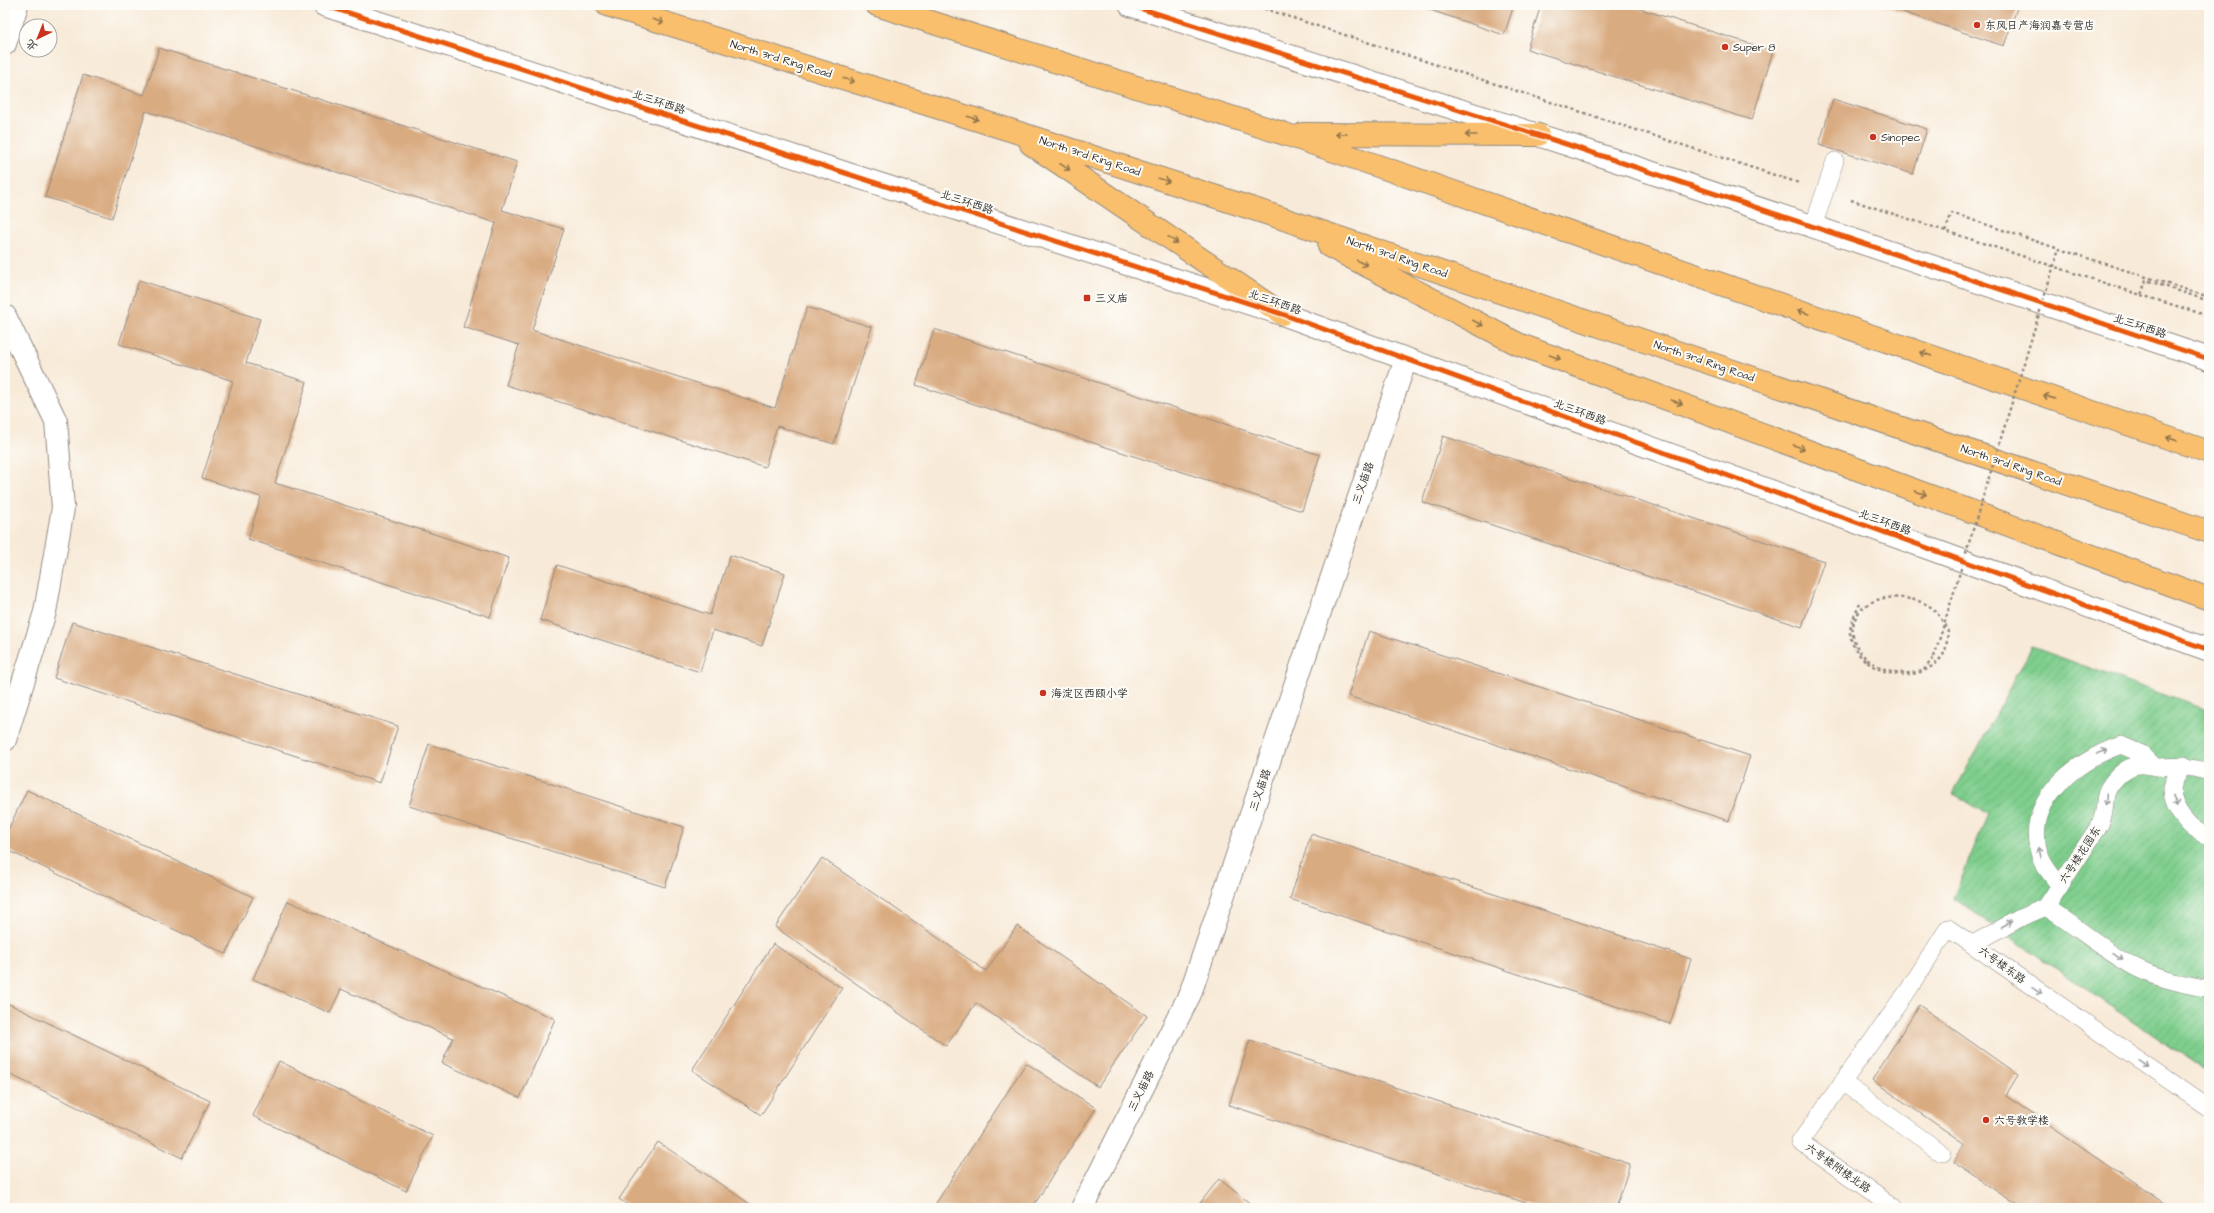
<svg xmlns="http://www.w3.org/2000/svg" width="2214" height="1213" viewBox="0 0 2214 1213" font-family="'Architects Daughter','LXGW WenKai TC',sans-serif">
<defs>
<pattern id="garden-furrows" width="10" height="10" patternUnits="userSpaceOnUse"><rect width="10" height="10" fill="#7fce8d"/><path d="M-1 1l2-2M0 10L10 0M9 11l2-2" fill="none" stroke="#6eb17a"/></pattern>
</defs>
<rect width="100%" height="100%" fill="#fdfcf7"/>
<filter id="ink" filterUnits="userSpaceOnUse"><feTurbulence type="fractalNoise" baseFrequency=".025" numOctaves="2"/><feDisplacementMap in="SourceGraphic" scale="8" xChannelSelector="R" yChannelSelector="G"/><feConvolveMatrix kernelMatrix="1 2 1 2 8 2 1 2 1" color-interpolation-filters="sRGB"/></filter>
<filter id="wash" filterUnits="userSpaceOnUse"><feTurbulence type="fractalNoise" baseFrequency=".012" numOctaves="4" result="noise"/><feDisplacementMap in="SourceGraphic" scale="16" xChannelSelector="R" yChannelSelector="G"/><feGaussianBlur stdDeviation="0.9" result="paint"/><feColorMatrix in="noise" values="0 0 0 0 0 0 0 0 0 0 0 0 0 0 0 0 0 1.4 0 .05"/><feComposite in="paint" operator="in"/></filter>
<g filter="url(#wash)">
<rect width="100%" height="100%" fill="#f8ead8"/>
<path fill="url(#garden-furrows)" stroke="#557c5c" d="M2032 647 2209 711V1073L1953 898 1988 814 1953 794Z"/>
<g id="blocks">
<path fill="#d9ab81" d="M1416 5H1514L1504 35Z
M1541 5H1628L1773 51 1752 120 1527 49Z
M1882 5H2018L2004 46Z
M159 48 517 162 502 210 564 229 532 330 775 408 807 307 872 327 834 444 777 426 765 467 506 385 519 345 463 327 496 223 146 111 112 218 45 197 83 75 144 95Z
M1833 99 1927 129 1913 174 1819 145Z
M139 280 260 319 246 363 307 382 275 483 509 558 490 617 248 539 261 497 202 478 233 381 119 344Z
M934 329 1320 455 1302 511 916 385Z
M1443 436 1824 561 1802 627 1422 502Z
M730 555 785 573 762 646 713 630 700 672 540 620 557 565 710 615Z
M72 622 398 726 380 783 54 678Z
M1369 631 1750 756 1729 821 1348 696Z
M429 744 684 827 665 887 409 806Z
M27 790 253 897 226 954 5 849V836Z
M1311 834 1691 959 1670 1024 1290 899Z
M822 858 986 971 1017 926 1147 1016 1098 1087 976 1003 946 1046 775 927Z
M288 901 555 1019 520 1098 442 1063 453 1038 341 989 330 1013 253 979Z
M773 944 842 988 761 1115 692 1070Z
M5 1002 210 1101 182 1158 5 1072Z
M1919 1005 2018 1075 2006 1095 2171 1208H2022L1953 1162 1965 1144 1872 1080Z
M1250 1040 1630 1164 1616 1208H1541L1229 1105Z
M279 1061 433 1136 406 1191 253 1116Z
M1026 1063 1096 1108 1032 1208H933Z
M658 1142 756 1208H632L619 1199Z
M1219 1179 1256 1208H1196Z"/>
</g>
</g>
<g filter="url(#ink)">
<use href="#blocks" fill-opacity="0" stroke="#928a82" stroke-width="1"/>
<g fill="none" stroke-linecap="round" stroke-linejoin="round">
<g stroke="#928a82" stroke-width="18">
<path id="service" d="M1813 227 1835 161
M2184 765C2179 773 2172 781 2172 790 2172 809 2191 832 2209 836
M2060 886C2054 877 2045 869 2041 858 2020 803 2075 761 2121 745L2142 754 2155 767
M2046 907 2099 826C2107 812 2103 802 2107 791 2113 779 2126 766 2139 765 2145 764 2152 767 2158 767 2180 766 2187 766 2209 772
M1973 944 2022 917 2046 907C2076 926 2102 949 2133 966 2155 978 2184 984 2209 989
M1842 1082 1942 1153
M1895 1208 1800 1142 1907 992 1948 928 2209 1108"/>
</g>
<g stroke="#928a82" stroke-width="24">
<path id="minor" d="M5 44 17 5
M5 316 56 421 63 508 45 612 5 740
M1082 1208 1190 994 1406 359"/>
</g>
<g stroke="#928a82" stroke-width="24">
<path id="tertiary" d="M324 5 1282 314 2209 650
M1130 5 1566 144 2209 359"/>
</g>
<g stroke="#928a82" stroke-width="24">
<path id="trunk" d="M607 5 1010 130 1266 213 2209 532
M877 5 1285 134 2209 452
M1303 134 1538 135
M1031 144 1282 314
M1329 246 1518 344 2209 599"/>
</g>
<path stroke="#928a82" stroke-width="2.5" stroke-dasharray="3 3" stroke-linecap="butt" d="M1253 5 1799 183
M1851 200 2141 295 2146 280 2209 301
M1945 231 1952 213 2059 249
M2141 295 2209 316
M1860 604C1856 612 1850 624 1850 633 1854 673 1919 691 1943 655 1947 649 1947 638 1948 631 1936 609 1931 602 1904 598 1839 590 1833 664 1902 673 1908 674 1917 672 1923 671L1934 657"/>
<use href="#service" stroke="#fff" stroke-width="17"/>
<use href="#minor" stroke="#fff" stroke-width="22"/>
<use href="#tertiary" stroke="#fff" stroke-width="22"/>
<use href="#trunk" stroke="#f9bf6d" stroke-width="22"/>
<path stroke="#928a82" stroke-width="2.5" stroke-dasharray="3 3" stroke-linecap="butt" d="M1934 657 2059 249 2209 297"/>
<g stroke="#fdfcf7" stroke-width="8">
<path id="cycleway" d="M324 5 1282 314 2209 650
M1130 5 1566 144 2209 359"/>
</g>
<use href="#cycleway" stroke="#e8590c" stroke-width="5"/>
</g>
<defs><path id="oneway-shaft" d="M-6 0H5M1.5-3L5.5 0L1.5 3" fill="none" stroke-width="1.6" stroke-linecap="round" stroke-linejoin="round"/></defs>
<g stroke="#92754c">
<use href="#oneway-shaft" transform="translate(658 21) rotate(17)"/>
<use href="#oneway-shaft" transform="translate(849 80) rotate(17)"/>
<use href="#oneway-shaft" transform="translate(973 118) rotate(17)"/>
<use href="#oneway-shaft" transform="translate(1341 134) rotate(-180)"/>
<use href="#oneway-shaft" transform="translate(1471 135) rotate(-180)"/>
<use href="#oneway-shaft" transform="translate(1065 167) rotate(34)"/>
<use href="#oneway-shaft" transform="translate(1164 180) rotate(18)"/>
<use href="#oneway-shaft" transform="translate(1173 240) rotate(34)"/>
<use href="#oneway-shaft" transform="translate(1362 263) rotate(27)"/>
<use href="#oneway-shaft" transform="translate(1803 312) rotate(-161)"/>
<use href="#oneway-shaft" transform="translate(1478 323) rotate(27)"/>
<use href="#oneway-shaft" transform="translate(1926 354) rotate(-161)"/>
<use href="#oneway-shaft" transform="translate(1555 357) rotate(20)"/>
<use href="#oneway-shaft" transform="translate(2049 397) rotate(-161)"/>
<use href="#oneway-shaft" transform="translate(1677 402) rotate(20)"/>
<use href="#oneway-shaft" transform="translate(2172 439) rotate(-161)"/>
<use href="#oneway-shaft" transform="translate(1799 447) rotate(20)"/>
<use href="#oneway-shaft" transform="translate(1921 493) rotate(20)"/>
</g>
<g stroke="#a0a0a0">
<use href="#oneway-shaft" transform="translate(2102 752) rotate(-22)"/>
<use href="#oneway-shaft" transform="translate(2106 800) rotate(93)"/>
<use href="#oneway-shaft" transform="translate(2175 801) rotate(70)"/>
<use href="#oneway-shaft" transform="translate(2040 853) rotate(-103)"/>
<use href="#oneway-shaft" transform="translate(2007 924) rotate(-27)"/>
<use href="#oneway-shaft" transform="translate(2118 956) rotate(34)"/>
<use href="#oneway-shaft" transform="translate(2037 990) rotate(34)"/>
<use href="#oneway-shaft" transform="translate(2145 1064) rotate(35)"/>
</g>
</g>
<g fill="#c8321e" stroke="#fdfcf7" stroke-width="1.5">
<circle cx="1977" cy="25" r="4"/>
<circle cx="1725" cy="47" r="4"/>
<circle cx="1873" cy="137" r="4"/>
<rect x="1083" y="294" width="8" height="8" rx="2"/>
<circle cx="1043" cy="693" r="4"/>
<circle cx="1986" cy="1120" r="4"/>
</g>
<g text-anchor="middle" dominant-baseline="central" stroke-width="4" stroke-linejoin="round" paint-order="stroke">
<g font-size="11" fill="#2b2b2b" stroke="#fdfcf7" text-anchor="start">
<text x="1985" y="25">东风日产海润嘉专营店</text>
<text x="1733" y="47">Super 8</text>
<text x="1881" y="137">Sinopec</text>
<text x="1095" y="298">三义庙</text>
<text x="1051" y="693">海淀区西颐小学</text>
<text x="1994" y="1120">六号教学楼</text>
</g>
<g font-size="11" fill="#2b2b2b" stroke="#fdfcf7">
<text transform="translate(781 59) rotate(17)">North 3rd Ring Road</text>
<text transform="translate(659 102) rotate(18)">北三环西路</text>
<text transform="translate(1090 156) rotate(18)">North 3rd Ring Road</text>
<text transform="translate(967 202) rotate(18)">北三环西路</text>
<text transform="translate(1397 257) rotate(19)">North 3rd Ring Road</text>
<text transform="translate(1275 302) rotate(19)">北三环西路</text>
<text transform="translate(2140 326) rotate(18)">北三环西路</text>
<text transform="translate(1704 361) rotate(19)">North 3rd Ring Road</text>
<text transform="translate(1580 412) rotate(20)">北三环西路</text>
<text transform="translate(2011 465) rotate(19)">North 3rd Ring Road</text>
<text transform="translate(1363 483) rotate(-71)">三义庙路</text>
<text transform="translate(1885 522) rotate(20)">北三环西路</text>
<text transform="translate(1260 790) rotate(-71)">三义庙路</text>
<text transform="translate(2080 855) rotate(-57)">六号楼花园东</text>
<text transform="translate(2002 965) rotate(36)">六号楼东路</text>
<text transform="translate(1141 1091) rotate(-63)">三义庙路</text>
<text transform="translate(1838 1168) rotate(35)">六号楼附楼北路</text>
</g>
</g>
<rect width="2214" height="1213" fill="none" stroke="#fdfcf7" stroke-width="20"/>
<g transform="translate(38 38) rotate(223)"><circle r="19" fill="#fdfcf7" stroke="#a9a8a5"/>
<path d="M0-3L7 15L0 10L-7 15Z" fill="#c8321e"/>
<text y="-6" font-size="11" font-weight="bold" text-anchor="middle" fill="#2b2b2b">北</text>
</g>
</svg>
